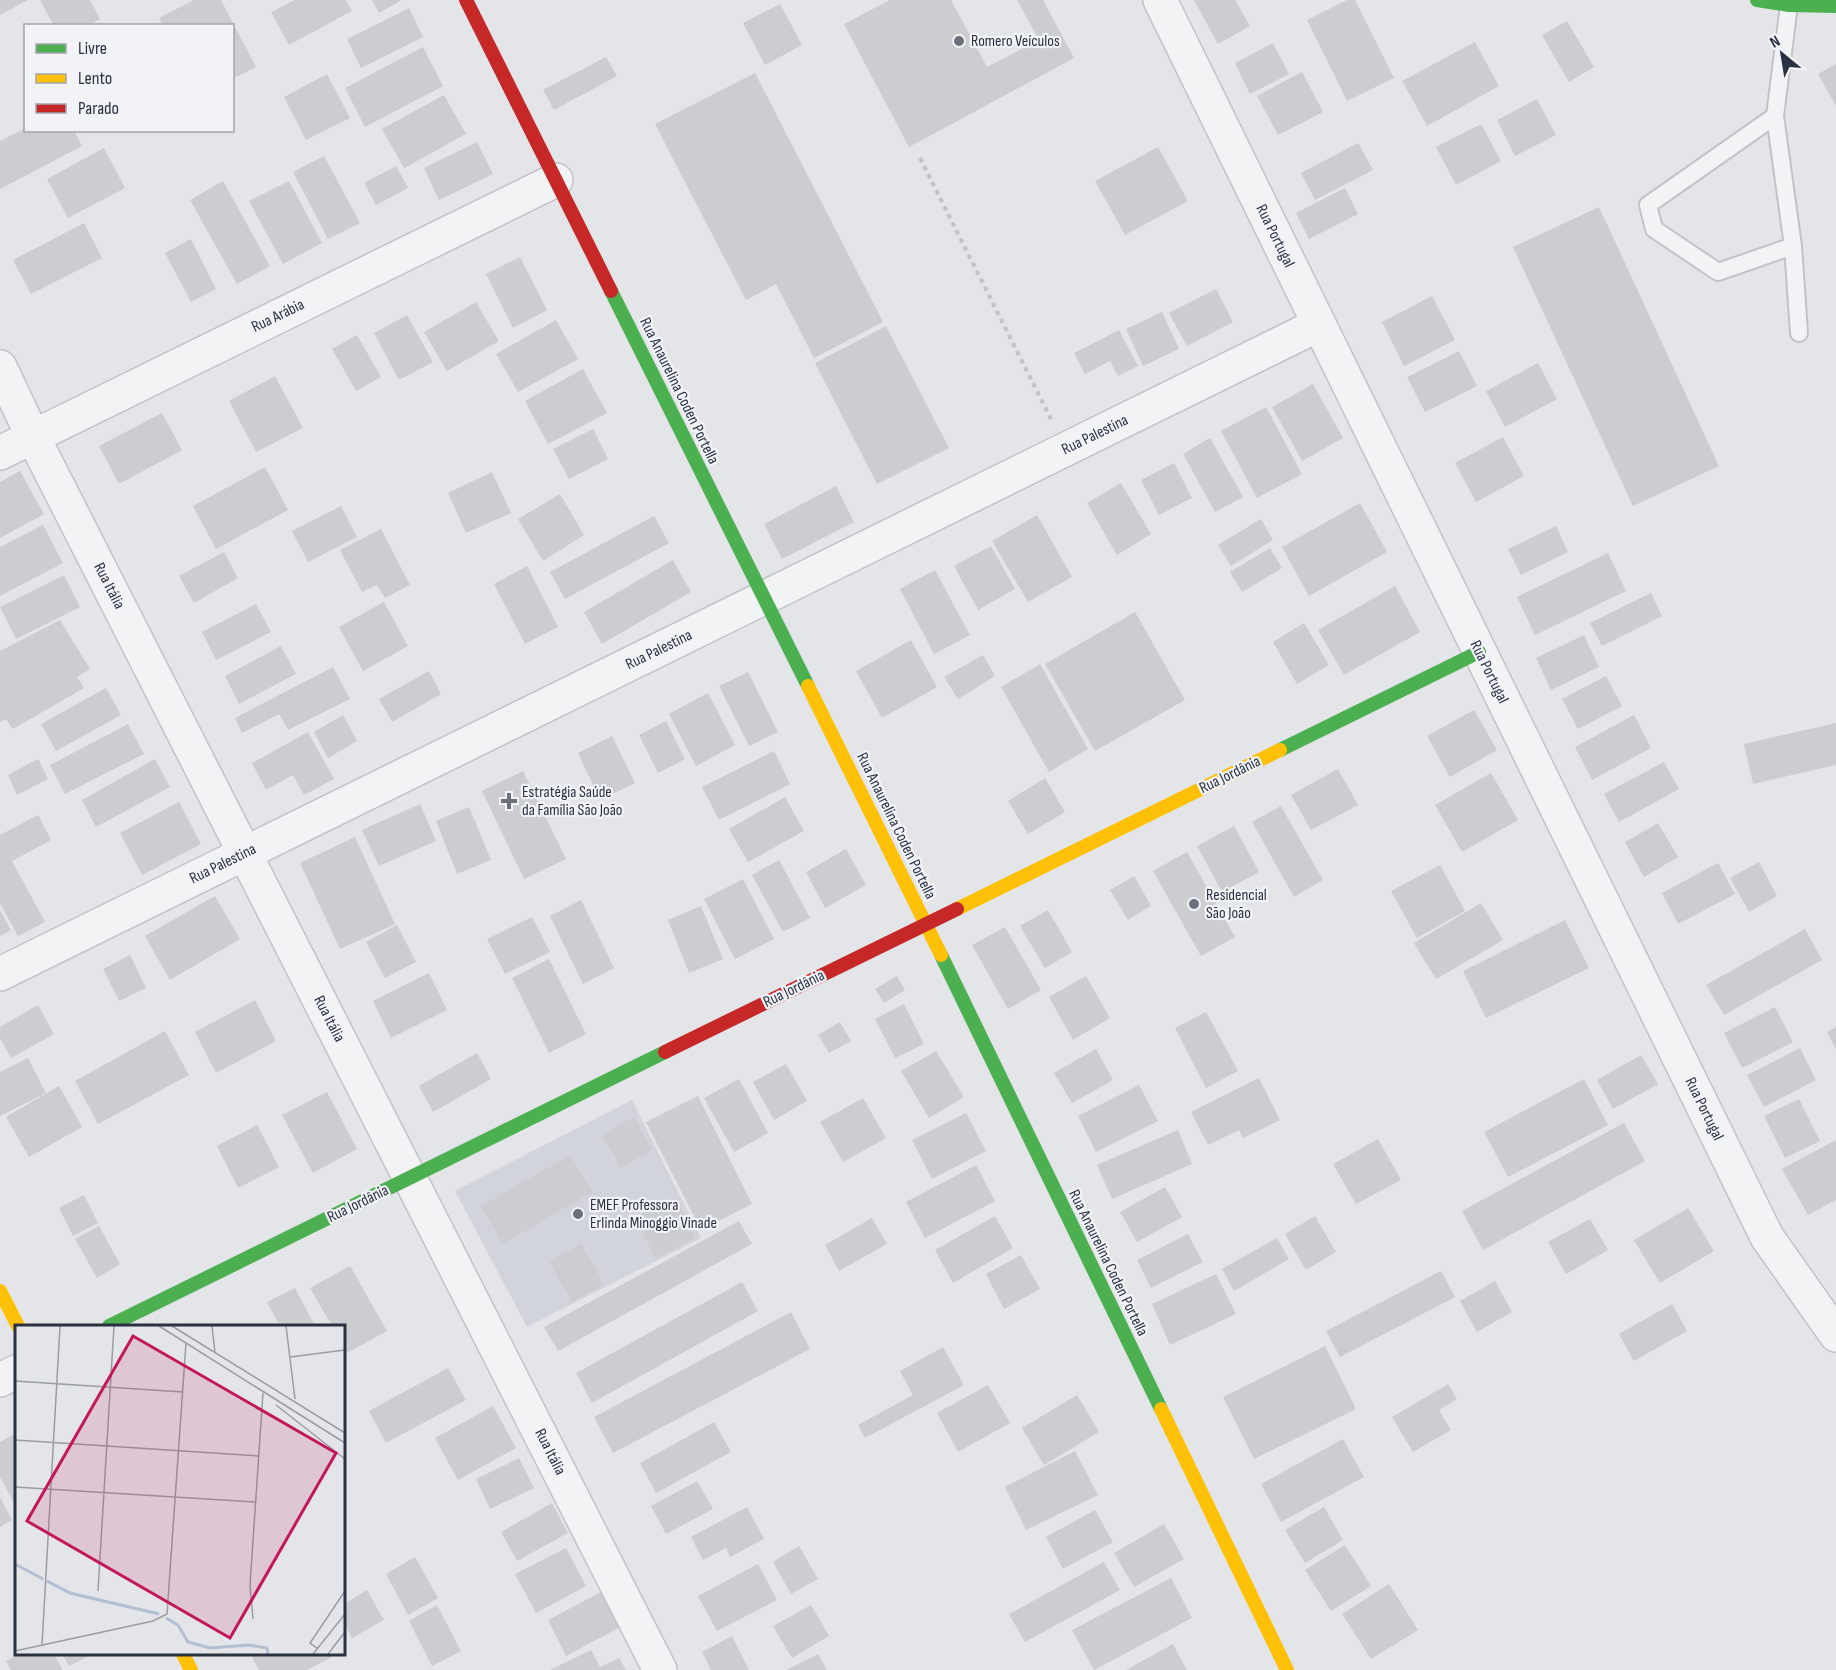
<svg xmlns="http://www.w3.org/2000/svg" width="1836" height="1670" viewBox="0 0 1836 1670" font-family="'Sofia Sans Condensed',sans-serif">
<rect width="100%" height="100%" fill="#e3e5e8"/>
<path fill="#d1d4db" d="M632 1100 701 1238 527 1327 455 1191Z"/>
<path fill="#cbcdd0" d="M0 0H28L0 15Z
M40 0H90L100 19 87 26H54Z
M194 0H221L256 67 232 79V26H163L159 18Z
M295 0H346L352 11 289 45 271 12Z
M372 0H402L379 13Z
M890 0H951L987 67 1039 40 1017 0H1043L1074 58 909 147 844 24Z
M1194 0H1235L1250 26 1218 44Z
M1347 0H1355L1394 78 1347 101 1307 20Z
M780 4 802 45 765 65 743 23Z
M409 8 423 37 361 68 347 39Z
M1567 21 1594 67 1569 82 1542 35Z
M1475 42 1499 86 1427 126 1402 81Z
M1273 43 1289 74 1250 94 1235 63Z
M423 47 443 86 365 127 345 88Z
M606 57 617 76 554 110 543 90Z
M1836 64V106L1818 74Z
M1302 72 1323 112 1278 135 1257 96Z
M755 73 883 322 814 358 776 284 746 300 655 124Z
M327 74 350 118 306 140 284 97Z
M444 95 466 134 404 168 382 129Z
M1537 99 1556 135 1515 156 1497 120Z
M1481 124 1501 161 1456 185 1436 147Z
M26 128V130H74L82 146 0 189V141Z
M477 142 493 174 439 200 424 168Z
M1358 143 1373 170 1315 200 1301 173Z
M1158 147 1188 201 1125 235 1095 181Z
M104 148 125 188 68 218 47 179Z
M324 156 360 223 328 239 293 172Z
M396 166 408 188 376 205 364 183Z
M223 181 270 266 237 284 190 200Z
M289 181 322 243 283 264 249 201Z
M1345 188 1358 214 1309 239 1296 213Z
M1599 207 1719 466 1633 506 1513 247Z
M84 223 102 258 31 294 13 260Z
M191 239 216 289 191 302 165 253Z
M520 257 547 310 513 328 486 274Z
M1216 289 1233 322 1187 346 1169 313Z
M1432 296 1455 340 1404 366 1382 322Z
M476 302 499 341 447 371 424 332Z
M1162 312 1179 349 1143 366 1126 329Z
M407 315 433 362 399 380 374 333Z
M556 320 578 359 518 392 496 354Z
M886 326 949 448 877 484 815 363Z
M1119 330 1138 366 1118 376 1110 361 1085 374 1074 353Z
M357 335 381 377 356 391 332 349Z
M1459 351 1477 386 1425 412 1407 377Z
M1538 363 1557 399 1505 427 1486 391Z
M583 369 607 413 548 444 525 401Z
M275 376 303 428 256 452 229 401Z
M1313 384 1343 438 1302 461 1272 407Z
M1266 407 1302 474 1257 498 1221 431Z
M162 413 182 450 119 484 99 446Z
M593 429 608 459 569 479 553 449Z
M1503 437 1524 476 1476 502 1455 463Z
M1210 438 1243 497 1215 512 1183 454Z
M1174 463 1192 498 1159 515 1141 480Z
M265 467 288 510 216 549 193 506Z
M20 471 44 514 0 538V482Z
M492 472 511 513 466 533 448 493Z
M1121 483 1151 534 1117 555 1087 503Z
M836 486 854 522 782 559 764 524Z
M560 494 584 535 543 561 518 519Z
M1360 503 1387 552 1309 596 1282 547Z
M341 506 357 537 308 562 292 531Z
M1037 515 1072 577 1028 602 992 541Z
M654 516 669 543 565 599 550 572Z
M1261 519 1273 540 1231 566 1218 545Z
M43 525 63 563 0 596V547Z
M1556 526 1568 552 1521 575 1508 549Z
M381 529 410 585 385 598 377 585 362 592 340 550Z
M991 546 1015 589 978 610 954 566Z
M1270 548 1282 568 1242 592 1230 572Z
M224 552 238 578 194 603 179 576Z
M1608 553 1626 591 1535 635 1517 597Z
M673 560 691 592 602 644 584 612Z
M527 566 558 627 525 644 494 584Z
M935 570 970 635 934 654 900 589Z
M64 575 80 607 16 639 0 607Z
M1395 586 1420 632 1344 675 1318 630Z
M1651 593 1662 616 1602 646 1590 623Z
M384 602 408 646 363 671 339 627Z
M256 604 271 632 216 660 202 632Z
M1135 612 1185 700 1095 751 1045 664Z
M60 620 90 669 77 677 84 688 13 729 6 719 0 722V651Z
M1304 623 1329 665 1297 684 1273 642Z
M1584 635 1599 667 1551 690 1536 658Z
M911 640 937 687 882 718 856 671Z
M281 646 296 674 239 704 225 676Z
M983 655 995 676 958 699 944 677Z
M1040 664 1088 749 1049 772 1001 687Z
M333 667 350 699 288 730 279 714 242 733 235 718Z
M429 671 441 694 392 722 379 699Z
M748 672 778 732 749 746 719 686Z
M1606 676 1622 706 1578 729 1562 699Z
M106 688 121 715 56 751 41 724Z
M708 693 735 745 696 766 669 714Z
M1474 710 1497 750 1450 777 1427 736Z
M343 715 357 741 328 758 314 732Z
M1634 715 1651 748 1592 780 1575 747Z
M666 721 685 759 658 773 639 735Z
M1836 723V765L1753 784 1744 744Z
M128 724 144 754 65 794 50 765Z
M308 732 334 779 304 795 293 775 266 790 252 763Z
M612 736 635 783 600 800 578 753Z
M774 751 790 784 719 820 702 787Z
M38 759 48 779 17 795 8 775Z
M155 759 170 787 96 827 82 800Z
M1664 762 1679 789 1619 822 1604 794Z
M1338 769 1358 805 1311 830 1291 795Z
M523 771 566 859 524 879 482 791Z
M1491 773 1518 820 1462 852 1435 805Z
M1045 778 1065 812 1028 834 1008 801Z
M785 797 804 831 748 862 729 829Z
M179 802 201 844 142 875 120 833Z
M420 804 436 841 379 866 362 830Z
M1281 806 1323 880 1294 897 1252 822Z
M469 807 491 860 457 874 436 821Z
M38 815 51 840 12 861 45 922 18 936 0 903V835Z
M1658 823 1678 857 1644 877 1625 842Z
M1234 826 1259 872 1222 892 1197 846Z
M355 837 395 924 340 949 300 863Z
M846 849 866 885 825 908 806 872Z
M1187 852 1235 937 1201 956 1153 871Z
M779 860 810 918 783 932 752 875Z
M1759 862 1777 896 1749 912 1730 878Z
M1718 863 1735 894 1678 924 1662 893Z
M1440 865 1465 911 1417 938 1391 891Z
M1134 876 1151 906 1128 920 1110 890Z
M743 879 774 939 735 959 704 899Z
M215 896 240 939 170 980 145 936Z
M581 900 614 968 583 984 550 916Z
M1481 903 1503 940 1436 979 1414 943Z
M701 906 723 959 689 973 668 920Z
M0 910 11 930 0 936Z
M1048 910 1072 952 1045 968 1020 926Z
M532 917 550 952 505 974 487 939Z
M1565 920 1589 968 1486 1018 1463 971Z
M397 925 416 962 385 978 366 942Z
M1005 927 1041 990 1008 1009 972 945Z
M1805 929 1822 960 1724 1015 1706 985Z
M130 955 146 988 119 1001 103 969Z
M549 959 586 1034 549 1053 512 978Z
M429 973 447 1010 391 1038 373 1001Z
M897 976 905 990 884 1003 875 989Z
M1086 976 1110 1018 1073 1040 1049 997Z
M255 1000 276 1041 216 1073 195 1032Z
M904 1004 924 1044 895 1058 875 1019Z
M38 1005 54 1034 11 1058 0 1038V1027Z
M1775 1007 1793 1042 1742 1068 1724 1033Z
M1206 1012 1238 1071 1206 1088 1175 1028Z
M840 1022 851 1041 829 1053 818 1035Z
M1836 1027V1049L1827 1032Z
M165 1031 189 1075 98 1124 75 1081Z
M1800 1048 1816 1080 1764 1107 1747 1075Z
M1096 1049 1113 1080 1072 1103 1054 1073Z
M936 1051 964 1097 929 1118 901 1071Z
M477 1053 491 1079 433 1112 419 1086Z
M1641 1055 1658 1084 1613 1109 1597 1080Z
M28 1058 46 1093 0 1116V1072Z
M786 1064 807 1101 774 1120 753 1082Z
M1259 1078 1280 1120 1243 1138 1239 1130 1208 1145 1191 1112Z
M739 1079 768 1133 734 1152 704 1098Z
M1584 1079 1608 1125 1508 1177 1484 1132Z
M1139 1085 1158 1121 1096 1152 1078 1116Z
M59 1086 82 1127 29 1157 6 1117Z
M327 1092 357 1149 313 1173 282 1115Z
M698 1096 752 1204 701 1230 646 1122Z
M863 1098 886 1138 843 1162 820 1122Z
M1799 1099 1820 1141 1785 1158 1764 1116Z
M966 1113 986 1151 932 1179 912 1140Z
M634 1117 652 1150 621 1168 602 1135Z
M1624 1123 1645 1161 1483 1250 1462 1211Z
M257 1125 279 1167 238 1188 217 1146Z
M1178 1130 1192 1164 1112 1199 1097 1165Z
M1378 1139 1401 1180 1356 1204 1333 1164Z
M1836 1140V1200L1808 1215 1782 1169Z
M570 1155 592 1192 503 1244 481 1206Z
M976 1165 995 1201 925 1238 906 1202Z
M1165 1187 1182 1217 1137 1242 1120 1212Z
M84 1195 98 1223 73 1236 59 1208Z
M676 1198 695 1238 655 1258 636 1217Z
M1688 1208 1714 1251 1660 1283 1634 1240Z
M995 1216 1013 1248 953 1283 935 1250Z
M1315 1216 1336 1252 1306 1270 1285 1234Z
M872 1218 887 1244 839 1271 825 1245Z
M1590 1219 1608 1250 1566 1274 1548 1242Z
M739 1221 752 1244 558 1351 544 1327Z
M99 1226 120 1264 97 1278 75 1239Z
M1188 1234 1203 1262 1151 1288 1137 1260Z
M1277 1238 1289 1259 1234 1291 1222 1269Z
M581 1244 604 1284 572 1302 549 1261Z
M1021 1255 1040 1289 1004 1309 986 1274Z
M350 1266 387 1331 347 1353 344 1347V1326H332L310 1288Z
M1441 1271 1455 1297 1340 1357 1326 1331Z
M1216 1274 1236 1314 1170 1345 1152 1304Z
M1495 1281 1512 1312 1477 1332 1460 1301Z
M742 1282 758 1311 592 1403 576 1373Z
M295 1288 315 1326H280L267 1302Z
M1672 1304 1687 1331 1634 1361 1619 1334Z
M791 1312 810 1349 613 1453 594 1417Z
M1325 1346 1356 1409 1254 1459 1223 1397Z
M943 1347 964 1385 865 1438 858 1425 913 1395 900 1371Z
M448 1368 466 1400 386 1443 369 1411Z
M1448 1384 1457 1399 1439 1410 1451 1430 1413 1452 1392 1417Z
M988 1385 1010 1423 958 1452 937 1413Z
M1077 1395 1099 1432 1044 1465 1022 1428Z
M493 1406 516 1448 458 1480 435 1438Z
M714 1422 731 1452 656 1493 640 1463Z
M16 1433V1507L0 1477V1442Z
M1343 1439 1364 1477 1281 1522 1261 1484Z
M1075 1451 1098 1495 1026 1530 1005 1487Z
M519 1458 534 1488 490 1509 476 1479Z
M697 1481 713 1509 666 1534 651 1506Z
M0 1497 12 1520 0 1527Z
M552 1503 568 1533 517 1561 501 1532Z
M747 1507 764 1539 730 1557 726 1548 703 1560 691 1537Z
M1324 1507 1343 1540 1305 1563 1285 1530Z
M1095 1510 1113 1542 1063 1569 1046 1537Z
M1164 1524 1184 1559 1134 1587 1114 1553Z
M1345 1545 1371 1586 1331 1611 1305 1570Z
M799 1546 818 1579 791 1594 773 1562Z
M566 1548 586 1586 536 1613 515 1574Z
M415 1557 438 1598 408 1615 386 1574Z
M1104 1562 1120 1590 1025 1642 1009 1614Z
M758 1564 777 1600 717 1631 698 1596Z
M1171 1578 1192 1618 1094 1670 1072 1630Z
M1389 1584 1418 1630 1371 1659 1342 1614Z
M367 1590 384 1620 352 1638 344 1623V1604Z
M603 1591 622 1626 566 1656 548 1620Z
M437 1605 461 1651 432 1666 409 1621Z
M811 1605 829 1636 792 1658 773 1626Z
M732 1636 749 1670H711L702 1652Z
M1173 1644 1187 1670H1126Z
M591 1650 600 1667 619 1658 626 1670H550Z
M19 1654H54L63 1670H11L6 1661Z
M62 1654H93L69 1666Z
M259 1654H330L332 1657 307 1670H259L252 1657Z
M818 1654 827 1670H786Z"/>
<g fill="none" stroke-linecap="round" stroke-linejoin="round">
<g stroke="#c1c3c6" stroke-width="20">
<path id="lane" d="M1789 5 1775 116 1793 246 1799 333
M1775 116 1648 205 1654 229 1718 272 1793 246"/>
</g>
<g stroke="#c1c3c6" stroke-width="36">
<path id="street" d="M1160 0 1767 1237 1836 1335
M0 367 33 437 660 1670
M0 453 556 180
M0 974 1318 325
M0 1380 16 1372"/>
</g>
<path stroke="#c2c3c8" stroke-width="4" stroke-dasharray="4.5 4.5" stroke-linecap="butt" d="M920 158 1051 419"/>
<use href="#lane" stroke="#f2f3f5" stroke-width="16"/>
<use href="#street" stroke="#f2f3f5" stroke-width="33"/>
<path stroke="#4caf50" stroke-width="14" d="M1757 0 1789 5 1836 6
M611 291 808 686
M1280 750 1479 652
M941 955 1161 1409
M109 1326 665 1052"/>
<path stroke="#ffc107" stroke-width="14" d="M808 686 941 955
M957 909 1280 750
M0 1291 18 1326
M1161 1409 1287 1670
M183 1654 191 1670"/>
<path stroke="#c62828" stroke-width="14" d="M466 0 611 291
M665 1052 957 909"/>
</g>
<g fill="#6b707b" stroke="#f1f3f7" stroke-width="2">
<circle cx="959" cy="41" r="6"/>
<path d="M506 792h6v6h6v6h-6v6h-6v-6h-6v-6h6z"/>
<circle cx="1194" cy="904" r="6"/>
<circle cx="578" cy="1214" r="6"/>
</g>
<g text-anchor="middle" dominant-baseline="central" stroke-width="4.5" stroke-linejoin="round" paint-order="stroke">
<g font-size="16" fill="#2a3141" stroke="#f1f3f7" text-anchor="start">
<text x="971" y="41">Romero Veículos</text>
<text x="522" y="792">Estratégia Saúde<tspan x="522" dy="18">da Família São João</tspan></text>
<text x="1206" y="895">Residencial<tspan x="1206" dy="18">São João</tspan></text>
<text x="590" y="1205">EMEF Professora<tspan x="590" dy="18">Erlinda Minoggio Vinade</tspan></text>
</g>
<g font-size="16" fill="#2a3141" stroke="#f1f3f7">
<text transform="translate(1275 236) rotate(64)">Rua Portugal</text>
<text transform="translate(278 316) rotate(-26)">Rua Arábia</text>
<text transform="translate(679 391) rotate(64)">Rua Anaurelina Coden Portella</text>
<text transform="translate(1095 435) rotate(-26)">Rua Palestina</text>
<text transform="translate(109 586) rotate(63)">Rua Itália</text>
<text transform="translate(659 650) rotate(-26)">Rua Palestina</text>
<text transform="translate(1489 672) rotate(64)">Rua Portugal</text>
<text transform="translate(1230 775) rotate(-26)">Rua Jordânia</text>
<text transform="translate(896 826) rotate(64)">Rua Anaurelina Coden Portella</text>
<text transform="translate(223 864) rotate(-26)">Rua Palestina</text>
<text transform="translate(794 989) rotate(-26)">Rua Jordânia</text>
<text transform="translate(329 1019) rotate(63)">Rua Itália</text>
<text transform="translate(1704 1109) rotate(64)">Rua Portugal</text>
<text transform="translate(358 1204) rotate(-26)">Rua Jordânia</text>
<text transform="translate(1108 1263) rotate(64)">Rua Anaurelina Coden Portella</text>
<text transform="translate(550 1452) rotate(63)">Rua Itália</text>
</g>
</g>
<g transform="translate(15 1325)">
<rect width="330" height="330" fill="#e3e5e8"/>
<path fill="none" stroke="#b2bfd2" stroke-width="3" d="M0 239 28 254M32 256 55 268 144 289M151 293 163 300 173 317 195 323 234 320 252 323 253 329"/>
<path fill="none" stroke="#999da5" stroke-width="1.5" d="M144 1 330 118M157 1 330 108M197 1 200 28M271 1 280 74M275 32 330 25M0 56 168 67M261 80 330 134M0 115 243 131M0 162 240 177M83 266 99 1M238 294 235 260 248 68M27 320 45 1M303 324 295 318 330 266M0 326 138 296 152 289 171 18M298 329 330 289M313 329 330 307"/>
<path fill="#c2185b" fill-opacity="0.15" stroke="#c2185b" stroke-width="3" d="M118 11 321 128 215 313 12 196Z"/>
<rect width="330" height="330" fill="none" stroke="#2a3141" stroke-width="3"/>
</g>
<rect x="24" y="24" width="210" height="108" fill="#f1f3f7" stroke="#a1a5ae" stroke-width="1.5"/>
<rect x="36" y="44" width="30" height="9" fill="#4caf50" stroke="#a1a5ae" stroke-width="1.5"/>
<text x="78" y="54" font-size="18" fill="#2a3141">Livre</text>
<rect x="36" y="74" width="30" height="9" fill="#ffc107" stroke="#a1a5ae" stroke-width="1.5"/>
<text x="78" y="84" font-size="18" fill="#2a3141">Lento</text>
<rect x="36" y="104" width="30" height="9" fill="#c62828" stroke="#a1a5ae" stroke-width="1.5"/>
<text x="78" y="114" font-size="18" fill="#2a3141">Parado</text>
<g transform="translate(1782 54) rotate(330)" stroke="#f1f3f7" stroke-width="4.5" paint-order="stroke">
<path d="M0-4.5L10 22L0 15L-10 22Z" fill="#2a3141"/>
<text y="-9" font-size="16" font-weight="bold" text-anchor="middle" fill="#2a3141">N</text>
</g>
</svg>
